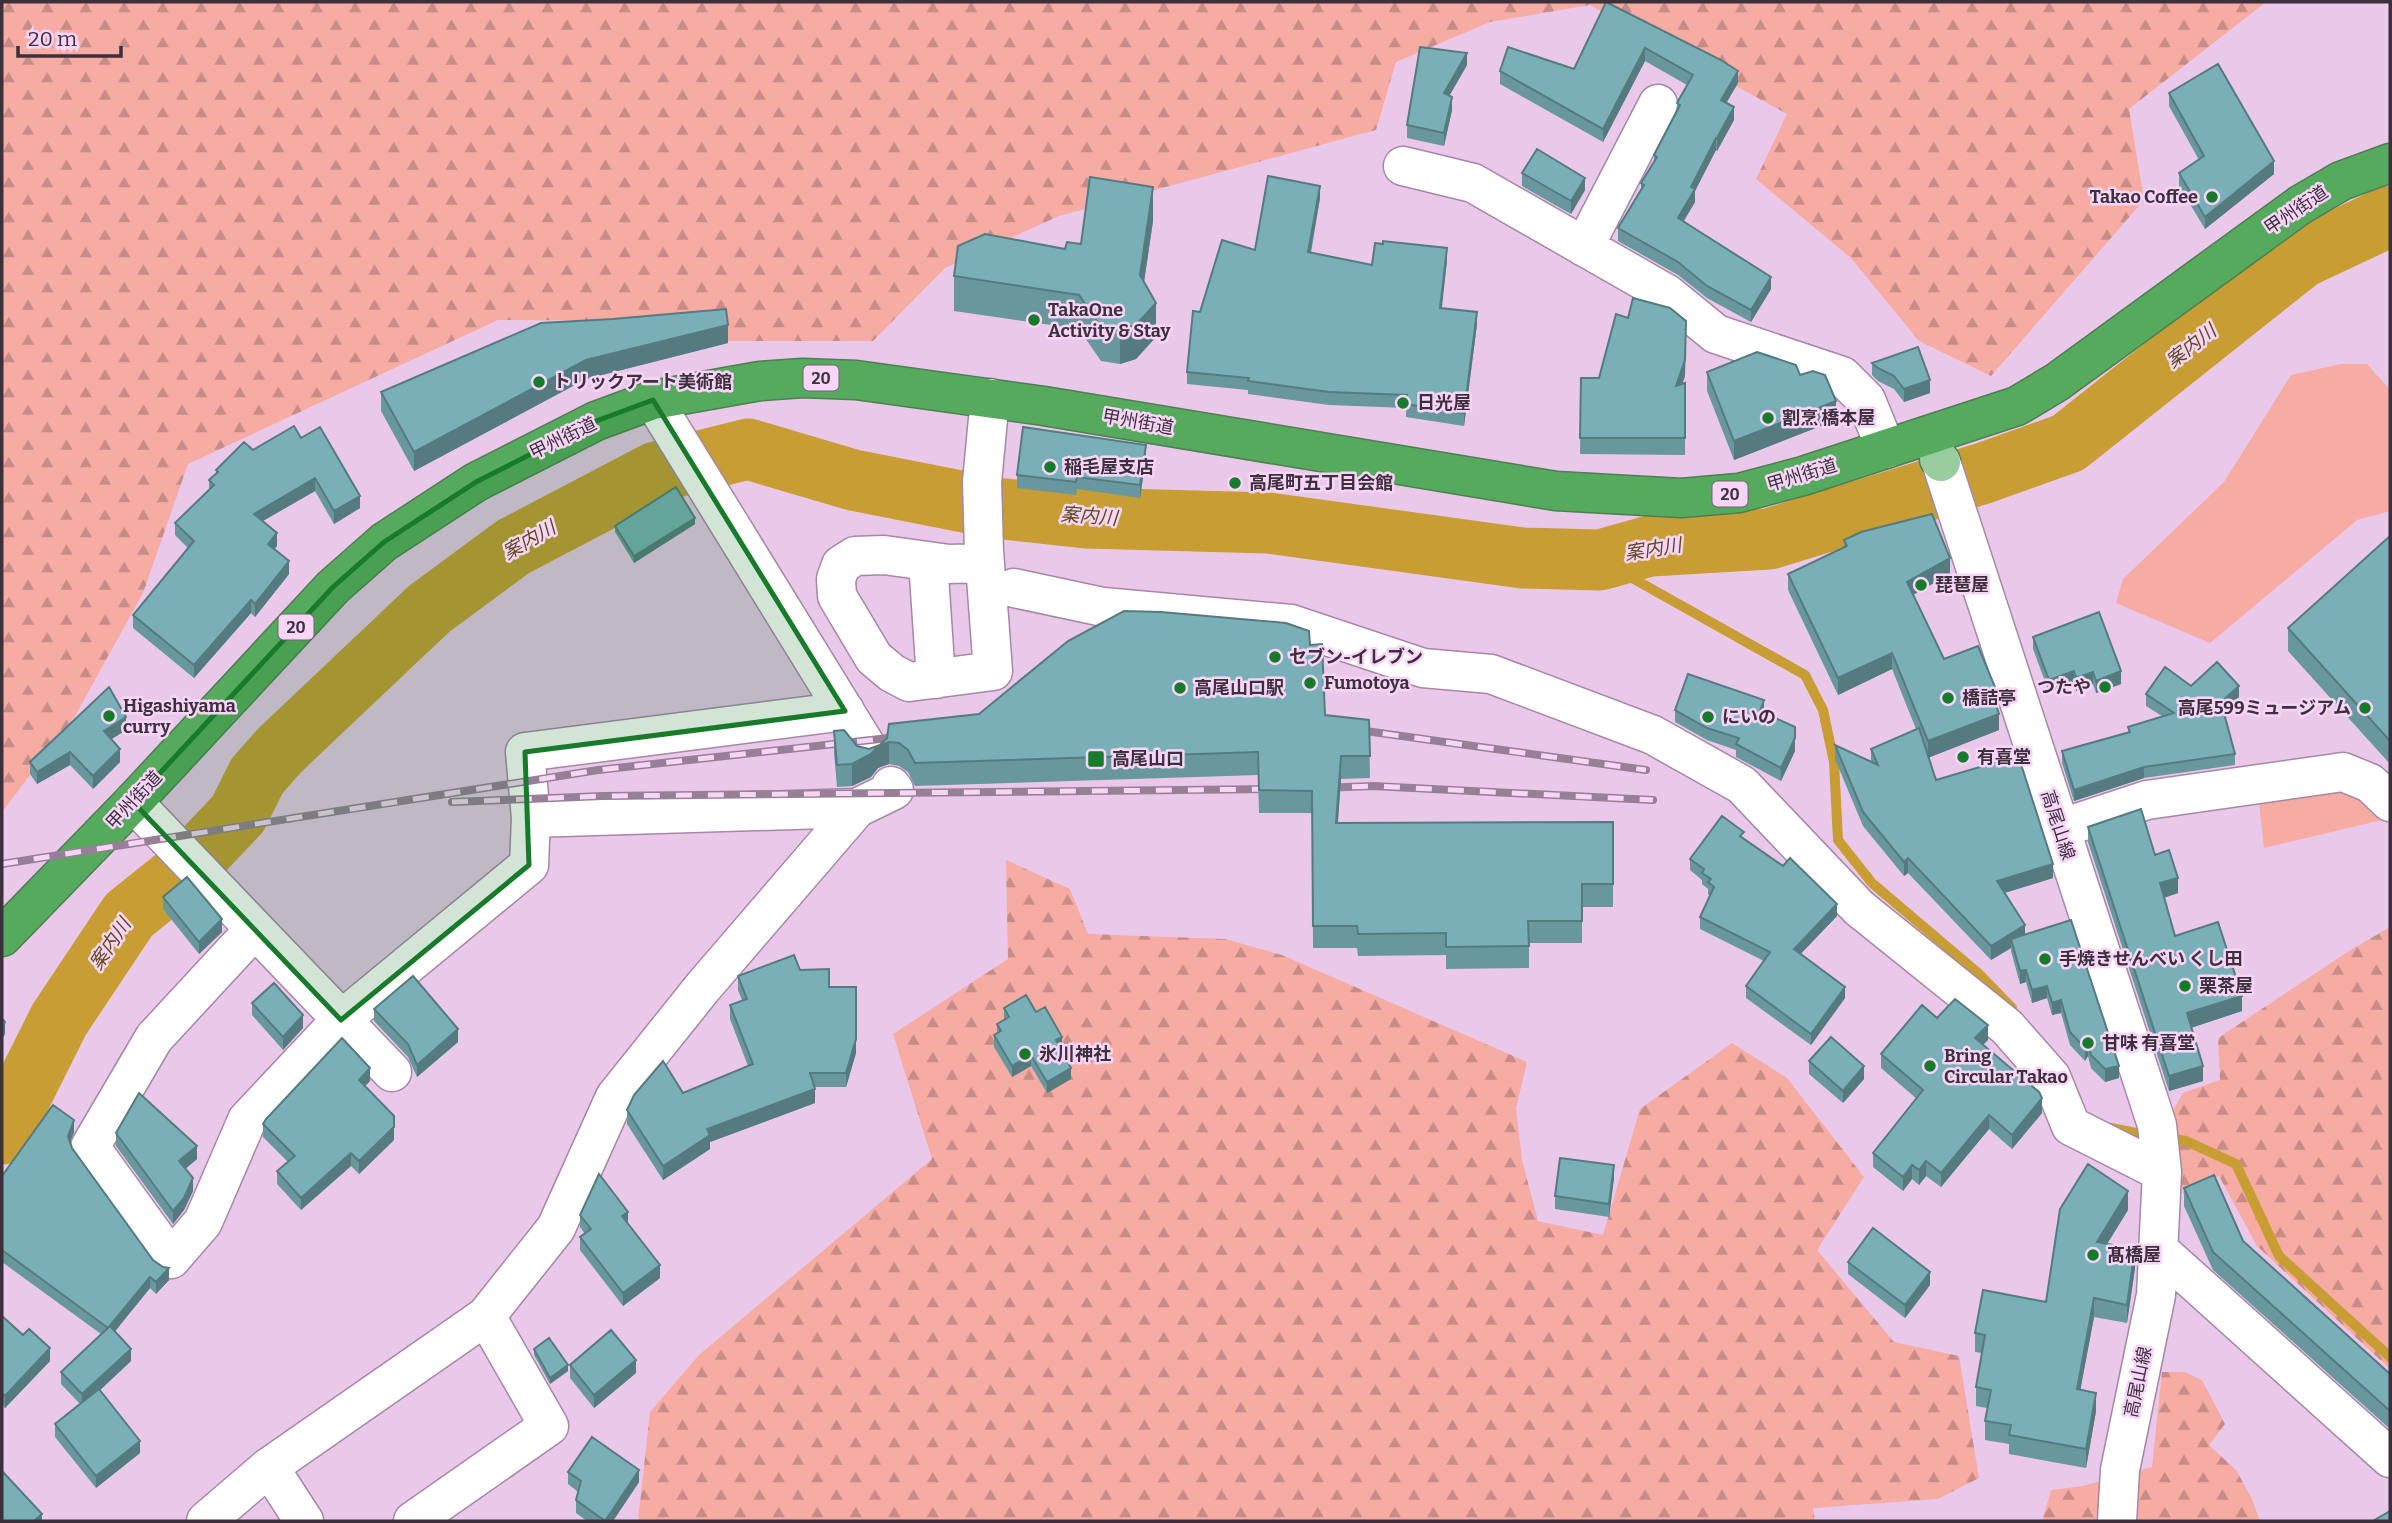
<svg xmlns="http://www.w3.org/2000/svg" width="2392" height="1523" viewBox="0 0 2392 1523" font-family="Bitter,'Noto Sans JP',serif">
<defs>
<pattern id="forest-firs" width="22" height="20" patternUnits="userSpaceOnUse" patternTransform="scale(1.75)"><rect width="22" height="20" fill="#f6aba3"/><path d="M5 1l3.5 6h-7zM16 11l3.5 6h-7z" fill="#c88c86"/></pattern>
</defs>
<rect width="100%" height="100%" fill="#eac8ea"/>
<path fill="url(#forest-firs)" d="M2 2H2266L2129 109 2144 200 1991 376 1919 341 1851 258 1756 179 1787 114 1590 5 1490 22 1396 62 1376 130 1059 216 945 268 873 341H719L692 321 498 320 188 464 143 593 75 716 2 812Z
M1006 860 1070 889 1088 934 1225 939 1282 955 1527 1062 1516 1108 1522 1160 1538 1221 1603 1235 1640 1109 1732 1043 1787 1078 1864 1177 1817 1250 1894 1342 1959 1356 1979 1478 1938 1499 1813 1508 1815 1521H638L650 1412 699 1355 932 1159 893 1034 1008 959Z
M2390 927V1369L2257 1246 2219 1176 2183 1194 2169 1117 2183 1093 2220 1080 2218 1038 2349 951Z
M2162 1372H2185L2202 1380 2225 1424 2209 1445 2236 1470 2252 1499 2260 1521H2042L2051 1490 2083 1486 2152 1467Z"/>
<path fill="#f6aba3" d="M2341 364H2367L2390 390V511L2357 520 2210 643 2116 603 2123 579 2224 482 2291 375Z
M2342 783 2373 805 2382 820 2264 848 2258 793Z"/>
<g fill="none" stroke-linecap="round" stroke-linejoin="round">
<path stroke="#c79d34" stroke-width="10" d="M1600 560 1805 675 1823 710 1834 762 1838 840 1872 883 1978 973 2012 1008
M2111 1128 2151 1136
M2166 1138 2186 1141 2236 1164 2279 1256 2390 1357"/>
<path stroke="#c79d34" stroke-width="61" d="M2 1134 59 1020 129 915 184 871 238 814 257 776 279 751 429 609 513 547 656 472 748 449 853 480 995 508 1086 518 1268 523 1523 558 1600 560 1650 546 1769 539 1984 473 2068 443 2301 258 2390 216"/>
<g stroke="#a687a6" stroke-width="41">
<path id="minor" d="M1403 166 1473 183 1667 294 1716 334 1842 376 1866 400 1886 449
M1584 247 1658 104
M653 400 868 749
M1941 462 2157 1125 2162 1172 2156 1295 2120 1470 2117 1521
M928 561 936 679
M985 563 949 564 884 555 855 556 841 565 836 579 837 596 874 658 892 673 909 682 993 671 984 551 982 482 990 398
M1014 588 1103 607 1291 624 1423 668 1491 674 1653 735 1742 785 1859 908 2007 1027 2051 1077 2071 1126 2162 1172
M845 711 525 752 531 818 857 808
M133 802 392 1072
M2059 829 2147 800 2343 772 2370 783 2390 802
M254 930 154 1038 90 1147 171 1259 203 1222 247 1120 341 1020 529 865 531 818
M2159 1250 2390 1458
M269 1467 304 1521
M206 1521 269 1467 486 1316 556 1228 615 1097 703 987 857 808 894 790 891 786
M413 1521 549 1426 486 1316"/>
</g>
<g stroke="#4d7f52" stroke-width="41">
<path id="major" d="M1939 459 1941 462"/>
</g>
<g stroke="#4d7f52" stroke-width="41">
<path id="highway" d="M2 937 133 802 333 587 384 542 476 482 596 421 653 400 760 381 803 378 856 380 1044 406 1556 491 1681 498 1739 493 1803 476 2017 406 2057 382 2300 205 2341 181 2390 163"/>
</g>
<use href="#minor" stroke="#fff" stroke-width="38"/>
<use href="#major" stroke="#99cc9e" stroke-width="38"/>
<use href="#highway" stroke="#55aa5d" stroke-width="38"/>
<g stroke="#977f97" stroke-width="8">
<path id="rail" d="M1351 729 1646 770
M1320 788 1373 786 1653 800
M452 802 603 796 1278 789
M2 864 598 770 907 736"/>
</g>
<use href="#rail" stroke="#f7d5f7" stroke-width="5" stroke-dasharray="16" stroke-linecap="butt"/>
</g>
<path fill="#68979d" d="M1606 2 1738 83 1726 103 1734 120 1717 151 1716 150 1695 191V202L1684 221 1771 289 1751 322 1707 298 1678 275 1618 241V228L1641 189V183L1654 162V155L1677 111V103L1687 85 1645 61 1603 142 1500 84V71L1574 69Z
M1467 65 1449 96 1452 110 1444 146 1407 138V125Z
M2169 93 2274 174 2205 229 2179 186V173L2199 160 2169 106Z
M1522 173 1585 190 1571 214 1522 186Z
M1320 198 1311 253 1372 265 1447 260 1442 308 1477 324 1464 426 1406 417V408L1329 405 1248 394V390L1187 384V372L1255 250Z
M1153 221 1144 282 1156 337 1136 359 1120 364 1101 361 1079 329 954 311V276L1065 249Z
M1628 318 1685 376 1682 384 1685 383V455L1580 454 1581 378H1599Z
M728 343 586 379 414 471 381 411V392Z
M1872 363 1930 393 1904 402 1894 389 1878 381 1872 375Z
M1707 372 1800 375 1836 420 1734 460 1707 391Z
M301 438 360 508 334 524 315 491 263 521 277 546 274 549 289 574 255 617 251 613 194 678 133 628V615L188 548 175 535V523L209 489V480L216 474V470L253 450Z
M1146 457 1140 498 1077 489 1076 495 1017 488V475Z
M695 524 634 563 615 532V526Z
M2390 536V764L2288 651V628Z
M1844 540 1950 574 1913 595 1944 659 1995 701 1999 730 1929 757 1936 780 2053 878 2005 893 2025 934 2119 1078 2105 1082 2091 1068 2088 1056 2085 1061 2070 1045 2061 1013 2052 1015 2047 998 2032 1003 2026 982 2020 984 2011 951V948L1991 960 1908 873 1904 876 1863 826 1835 759V745L1871 761V749L1916 729 1892 669 1838 695 1788 590V574L1844 547Z
M2033 637 2121 684 2096 693 2093 684 2076 691 2074 684 2049 692 2033 649Z
M1310 645 1325 715 1369 720 1370 778 1341 779 1338 823 1613 822V907H1582V943H1529V968L1446 969V955L1358 956 1357 948H1313L1312 813H1259L1258 775 915 786 908 772 899 766 889 764 878 768 871 777 852 786 837 787 834 753V731L857 746 869 749 979 714Z
M2191 686 2239 697 2224 711 2235 754V765L2144 778 2074 801 2062 763V751L2128 732V727L2162 716 2146 706V694Z
M1675 710 1764 713 1795 751 1781 781 1736 757V750L1707 740 1675 722Z
M126 730 111 739 120 762 93 789 70 765 37 784 30 774V762Z
M2088 827 2155 855 2178 893 2164 898 2175 936 2242 1011 2191 1028 2203 1081 2169 1091 2088 842Z
M1744 839 1837 916 1800 954 1845 998 1811 1045 1746 998V986L1764 961 1700 929V917L1710 896 1708 894V889L1702 884V880L1690 870V859Z
M163 897 222 932 199 954 163 909Z
M800 970 829 987 856 1053 846 1087H815V1103L710 1142V1149L663 1180 627 1124V1110L683 1093 748 1066 730 1019V1005L742 1000 738 990V976Z
M252 1003 303 1028 283 1050 252 1015Z
M1004 1008 1036 1012 1062 1048 1061 1049 1071 1079 1047 1093 1031 1066 1012 1077 994 1047V1035L997 1034V1024L1004 1020Z
M374 1009 458 1042 417 1077 408 1057 374 1021Z
M1937 1018 1988 1040 1983 1045 2042 1113 2012 1149 1989 1129 1941 1187 1926 1176 1919 1185 1912 1179 1903 1191 1873 1167V1153L1917 1099 1881 1068V1054Z
M1809 1061 1864 1079 1843 1103 1809 1074Z
M370 1081 365 1086 394 1140 359 1174 351 1166 301 1210 277 1184V1171L288 1162 263 1137V1124Z
M74 1132 70 1142 72 1148 153 1260 169 1280 156 1294 150 1288 115 1331 131 1361 100 1390 140 1453 96 1488 55 1437V1424L80 1404 61 1384V1372L101 1334 2 1262V1176Z
M116 1133 197 1159 185 1169 193 1191 184 1210 173 1224 116 1146Z
M1614 1178 1609 1217 1555 1209V1196Z
M2184 1188 2390 1374V1429L2213 1270 2184 1206Z
M2128 1210 2107 1244 2135 1268 2127 1323 2094 1317 2080 1390 2096 1411 2086 1468 2009 1454V1444L1985 1440V1421L1987 1408 1976 1406V1387L1982 1353 1975 1352V1333L2046 1302Z
M580 1215 628 1223 660 1278 623 1306 580 1250V1237L585 1234 580 1227Z
M1848 1262 1930 1285 1905 1318 1848 1274Z
M2 1316 50 1361 5 1408 2 1405Z
M534 1349 568 1371 550 1384 534 1355Z
M570 1365 636 1373 594 1408 570 1378Z
M568 1472 639 1482 613 1521H587L576 1513V1500L578 1492 568 1484Z"/>
<path fill="#557b80" d="M1645 48V61L1603 142V129Z
M1467 53V65L1444 105V93Z
M1738 71V83L1721 112V100Z
M1452 97V110L1444 146V133Z
M1734 107V120L1717 151V138Z
M1716 138V150L1695 191V202L1678 230V218L1691 187Z
M2274 161V174L2205 229V217Z
M1585 178V190L1571 214V201Z
M1320 186V198L1308 265V252Z
M1153 187V221L1140 309V275Z
M1447 248V260L1440 320V308Z
M1771 277V289L1751 322V310Z
M1156 303V337L1136 359 1120 364V329Z
M1477 312V324L1464 426V413Z
M728 325V343L586 379 414 471V452L586 360Z
M1686 337 1685 376 1676 403V386Z
M1930 380V393L1904 402V389Z
M1836 401V420L1734 460V441Z
M1146 445V457L1140 498V485Z
M315 478V491L254 526V514Z
M360 496V508L334 524V511Z
M695 518V524L634 563V556Z
M277 533V546L268 557V544Z
M1950 558V574L1907 598V582Z
M289 561V574L255 617V604Z
M251 600V613L194 678V665Z
M1892 653V669L1838 695V678Z
M2074 671V684L2049 692V680Z
M2121 671V684L2096 693V681Z
M2093 672V684L2076 691V678Z
M2239 686V697L2221 713V702Z
M1995 687V704L1991 689Z
M1764 700V713L1760 711Z
M1999 714V730L1928 758V741Z
M126 717V730L104 744V731Z
M1795 738V751L1781 781V768Z
M889 742V764L878 768 871 777 852 786V764L878 746Z
M120 749V762L93 789V776Z
M70 752V765L37 784V772Z
M1341 756V779L1336 845V823Z
M2144 767V778L2074 801V790Z
M1908 858V873L1904 876V862Z
M2053 864V878L1997 895V881Z
M2178 878V893L2160 899V883Z
M1837 904V916L1794 961V949Z
M222 919V932L199 954V942Z
M2025 925V939H2011V948L1991 960V946Z
M2026 970V982L2020 984V971Z
M2047 986V998L2032 1003V990Z
M1845 987V998L1811 1045V1034Z
M2242 996V1011L2187 1029V1013Z
M2061 1000V1013L2052 1015V1003Z
M303 1015V1028L283 1050V1037Z
M5 1022V1034L2 1040V1028Z
M1988 1025V1040L1975 1052V1038Z
M458 1029V1042L417 1077V1065Z
M1062 1037V1048L1056 1051V1040Z
M856 1039V1053L846 1087V1073Z
M2088 1043V1056L2085 1061V1048Z
M1031 1055V1066L1012 1077V1066Z
M1864 1066V1079L1843 1103V1091Z
M2119 1066V1078L2105 1082V1069Z
M2203 1066V1081L2169 1091V1076Z
M370 1068V1081L359 1092V1080Z
M1071 1068V1079L1047 1093V1082Z
M815 1089V1103L710 1142V1149L663 1180V1166L707 1129Z
M2042 1098V1113L2012 1149V1135Z
M1989 1115V1129L1941 1187V1173Z
M74 1120V1132L68 1147V1136Z
M394 1127V1140L359 1174V1161Z
M197 1146V1159L179 1174V1161Z
M351 1153V1166L301 1210V1198Z
M1926 1161V1176L1919 1185V1170Z
M1614 1165V1178L1609 1217V1204Z
M1912 1165V1179L1903 1191V1177Z
M193 1178V1191L184 1210 173 1224V1211Z
M2128 1191V1210L2097 1260V1242Z
M628 1212V1224L622 1216Z
M2135 1249V1268L2127 1323V1305Z
M660 1265V1278L623 1306V1293Z
M169 1268V1280L156 1294V1282Z
M1930 1272V1285L1905 1318V1305Z
M150 1277V1288L108 1340V1328Z
M2094 1298V1317L2077 1408V1389Z
M50 1348V1361L5 1408V1396Z
M131 1349V1361L82 1407V1394Z
M636 1360V1373L594 1408V1395Z
M568 1365V1371L550 1384V1378Z
M2096 1393V1411L2086 1468V1449Z
M140 1441V1453L96 1488V1476Z
M639 1470V1482L613 1521H605Z
M42 1514V1521H34Z"/>
<path fill="#79b0b7" stroke="#557b80" stroke-width="2" d="M1606 2 1721 60 1738 71 1721 100 1734 107 1717 138H1716L1691 187 1695 189 1678 218 1771 277 1751 310 1707 286 1678 262 1618 228 1644 185 1641 183 1657 157 1654 155 1680 105 1677 103 1693 75 1645 48 1603 129 1500 71 1508 47 1574 69Z
M1420 47 1467 53 1444 93 1452 97 1444 133 1407 125Z
M2218 64 2274 161 2205 217 2179 173 2204 156 2169 93Z
M1537 149 1585 178 1571 201 1522 173Z
M1268 176 1320 186 1308 252 1372 265 1375 243 1383 244V241L1447 248 1440 308 1477 312 1464 413 1406 404 1407 395 1329 392 1248 381 1249 378 1187 372 1193 311 1200 312 1222 240 1255 250Z
M1090 177 1153 187 1140 275 1156 303 1136 325 1120 329 1101 327 1079 295 954 276 958 246 985 234 1065 249 1067 242 1081 244Z
M1633 298 1670 308 1686 321 1685 360 1676 386 1685 383V438H1580L1581 378H1599L1616 314 1628 318Z
M726 309 728 325 586 360 414 452 381 392 541 323 613 319Z
M1918 347 1930 380 1904 389 1894 376 1878 368 1872 363Z
M1757 352 1796 365 1800 375 1813 371 1825 375 1836 401 1734 441 1707 372Z
M294 426 301 438 320 427 360 496 334 511 315 478 254 514 277 533 268 544 289 561 255 604 251 600 194 665 133 615 194 541 175 523 214 485 209 480 218 472 216 470 244 442 253 450Z
M1023 427 1146 445 1140 485 1077 477 1076 482 1017 475Z
M676 487 695 518 634 556 615 526Z
M1932 514 1950 558 1907 582 1944 659 1978 646 1995 687 1991 689 1999 714 1928 741 1892 653 1838 678 1788 574 1847 546 1844 540 1861 532Z
M2390 536V741L2288 628Z
M1124 611 1161 612 1286 623 1309 631 1310 645 1322 644 1325 715 1369 720 1370 756H1341L1336 823 1613 822V884H1582V921H1528L1529 946 1446 947V933L1358 934 1357 926H1313L1312 791 1259 790 1258 752 915 763 908 750 899 743 889 742 878 746 871 754 852 764 837 765 834 731 844 730 857 746 869 749 880 745 887 738 889 724 979 714 1068 641Z
M2099 612 2121 671 2096 681 2093 672 2076 678 2074 671 2049 680 2033 637Z
M2217 662 2239 686 2221 702 2235 754 2144 767 2074 790 2062 751 2130 732 2128 727 2174 713 2146 694 2165 667 2191 686Z
M1688 674 1764 700 1760 711 1795 727V738L1781 768 1736 744 1739 738 1707 728 1675 710Z
M109 687 126 717 104 731 120 749 93 776 70 752 37 772 30 762Z
M1919 728 1936 780 2014 757 2016 762 2020 761 2053 864 1997 881 2025 925 1991 946 1908 858 1904 862 1863 812 1835 745 1878 765 1871 749Z
M2141 809 2155 855 2169 850 2178 878 2160 883 2175 936 2218 922 2242 996 2187 1013 2203 1066 2169 1076 2088 827Z
M1722 816 1744 832 1740 836 1783 866 1790 858 1837 904 1794 949 1845 987 1811 1034 1746 986 1770 952 1700 917 1714 887 1708 882 1711 879 1702 873 1704 869 1690 859Z
M187 877 222 919 199 942 163 897Z
M2071 920 2119 1066 2105 1069 2091 1055 2088 1043 2085 1048 2070 1032 2061 1000 2052 1003 2047 986 2032 990 2026 970 2020 971 2011 939Z
M794 955 800 970 829 969V987H856V1039L846 1073H810L815 1089 707 1129 710 1135 663 1166 627 1110 634 1095 663 1061 683 1093 753 1064 730 1005 747 999 738 976Z
M413 976 458 1029 417 1065 408 1044 374 1009Z
M274 983 303 1015 283 1037 252 1003Z
M1026 995 1036 1012 1045 1007 1062 1037 1056 1040 1071 1068 1047 1082 1031 1055 1012 1066 994 1035 1001 1031 997 1024 1009 1017 1004 1008Z
M1955 999 1988 1025 1975 1038 2039 1092 2042 1098 2012 1135 1989 1115 1941 1173 1926 1161 1919 1170 1912 1165 1903 1177 1873 1153 1923 1090 1881 1054 1922 1005 1937 1018Z
M2 1018 5 1022 2 1028Z
M1831 1037 1864 1066 1843 1091 1809 1061Z
M342 1038 370 1068 359 1080 394 1116V1127L359 1161 351 1153 301 1198 277 1171 295 1156 263 1124 266 1119Z
M139 1093 197 1146 179 1161 193 1178 184 1198 173 1211 116 1133Z
M53 1105 74 1120 68 1136 72 1148 153 1260 163 1267 169 1268 156 1282 150 1277 108 1328 2 1250V1176Z
M1560 1158 1614 1165 1609 1204 1555 1196Z
M2088 1164 2128 1191 2097 1242 2135 1249 2127 1305 2094 1298 2077 1389 2096 1393 2086 1449 2009 1435 2011 1425 1985 1421 1991 1390 1976 1387 1985 1335 1975 1333 1983 1290 2046 1302 2060 1209Z
M599 1174 628 1212 622 1216 660 1265 623 1293 580 1237 591 1229 580 1215Z
M2214 1175 2243 1241 2390 1374V1411L2213 1252 2184 1188Z
M1873 1228 1930 1272 1905 1305 1848 1262Z
M2 1316 23 1335 29 1329 50 1348 5 1396 2 1393Z
M110 1326 131 1349 82 1394 61 1372Z
M611 1330 636 1360 594 1395 570 1365Z
M549 1338 568 1365 550 1378 534 1349Z
M99 1389 140 1441 96 1476 55 1424Z
M592 1437 639 1470 605 1521 576 1500 581 1481 568 1472Z
M2 1471 42 1514 34 1521H2Z
M2390 1511V1521H2373Z"/>
<path fill="#187a2b" fill-opacity="0.2" stroke="#187a2b" stroke-width="5" stroke-linejoin="round" d="M653 400 845 711 525 752 529 865 341 1020 133 802 333 587 384 542 476 482 596 421Z"/>
<g fill="#187a2b" stroke="#f7d5f7" stroke-width="2.5">
<circle cx="2212" cy="197" r="7"/>
<circle cx="1034" cy="320" r="7"/>
<circle cx="539" cy="382" r="7"/>
<circle cx="1403" cy="403" r="7"/>
<circle cx="1768" cy="418" r="7"/>
<circle cx="1050" cy="467" r="7"/>
<circle cx="1235" cy="483" r="7"/>
<circle cx="1921" cy="585" r="7"/>
<circle cx="1275" cy="657" r="7"/>
<circle cx="1310" cy="683" r="7"/>
<circle cx="2105" cy="687" r="7"/>
<circle cx="1180" cy="688" r="7"/>
<circle cx="1948" cy="698" r="7"/>
<circle cx="2365" cy="708" r="7"/>
<circle cx="109" cy="716" r="7"/>
<circle cx="1708" cy="717" r="7"/>
<circle cx="1963" cy="757" r="7"/>
<rect x="1087" y="750" width="18" height="18" rx="3.5"/>
<circle cx="2045" cy="959" r="7"/>
<circle cx="2185" cy="986" r="7"/>
<circle cx="2088" cy="1043" r="7"/>
<circle cx="1025" cy="1054" r="7"/>
<circle cx="1930" cy="1066" r="7"/>
<circle cx="2093" cy="1255" r="7"/>
</g>
<g text-anchor="middle" dominant-baseline="central" stroke-width="5" stroke-linejoin="round" paint-order="stroke">
<g fill="#f7d5f7" stroke="#756275" stroke-width="2">
<rect x="803.5" y="365.5" width="35" height="25" rx="5"/>
<rect x="1712.5" y="481.5" width="35" height="25" rx="5"/>
<rect x="278.5" y="614.5" width="35" height="25" rx="5"/>
</g>
<g font-size="16" font-weight="bold" fill="#3d303d">
<text x="821" y="378">20</text>
<text x="1730" y="494">20</text>
<text x="296" y="627">20</text>
</g>
<g font-size="18" font-weight="bold" fill="#3d303d" stroke="#f7d5f7" text-anchor="start">
<text x="2198" y="197" text-anchor="end">Takao Coffee</text>
<text x="1048" y="310">TakaOne<tspan x="1048" dy="21">Activity &amp; Stay</tspan></text>
<text x="553" y="382">トリックアート美術館</text>
<text x="1417" y="403">日光屋</text>
<text x="1782" y="418">割烹 橋本屋</text>
<text x="1064" y="467">稲毛屋支店</text>
<text x="1249" y="483">高尾町五丁目会館</text>
<text x="1935" y="585">琵琶屋</text>
<text x="1289" y="657">セブン-イレブン</text>
<text x="1324" y="683">Fumotoya</text>
<text x="2091" y="687" text-anchor="end">つたや</text>
<text x="1194" y="688">高尾山口駅</text>
<text x="1962" y="698">橋詰亭</text>
<text x="123" y="706">Higashiyama<tspan x="123" dy="21">curry</tspan></text>
<text x="2351" y="708" text-anchor="end">高尾599ミュージアム</text>
<text x="1722" y="717">にいの</text>
<text x="1977" y="757">有喜堂</text>
<text x="1112" y="759">高尾山口</text>
<text x="2059" y="959">手焼きせんべい くし田</text>
<text x="2199" y="986">栗茶屋</text>
<text x="2102" y="1043">甘味 有喜堂</text>
<text x="1039" y="1054">氷川神社</text>
<text x="1944" y="1056">Bring<tspan x="1944" dy="21">Circular Takao</tspan></text>
<text x="2107" y="1255">髙橋屋</text>
</g>
<g font-size="18" fill="#3d303d" stroke="#f7d5f7">
<text transform="translate(2296 210) rotate(-34)">甲州街道</text>
<text transform="translate(1138 422) rotate(10)">甲州街道</text>
<text transform="translate(563 438) rotate(-26)">甲州街道</text>
<text transform="translate(1802 475) rotate(-17)">甲州街道</text>
<text transform="translate(134 800) rotate(-47)">甲州街道</text>
<text transform="translate(2058 825) rotate(72)">高尾山線</text>
<text transform="translate(2138 1382) rotate(-78)">高尾山線</text>
</g>
<g font-size="19" font-style="italic" fill="#5c4a20" stroke="#f7d5f7">
<text transform="translate(2191 346) rotate(-38)">案内川</text>
<text transform="translate(1089 516) rotate(4)">案内川</text>
<text transform="translate(529 540) rotate(-30)">案内川</text>
<text transform="translate(1653 549) rotate(-9)">案内川</text>
<text transform="translate(110 944) rotate(-56)">案内川</text>
</g>
</g>
<rect width="2392" height="1523" fill="none" stroke="#3d303d" stroke-width="7"/>
<path d="M18 46v10h103v-10" fill="none" stroke="#3d303d" stroke-width="3.5"/>
<text x="28" y="46" font-size="21" fill="#3d303d" stroke="#f7d5f7" stroke-width="5" paint-order="stroke">20 m</text>
</svg>
